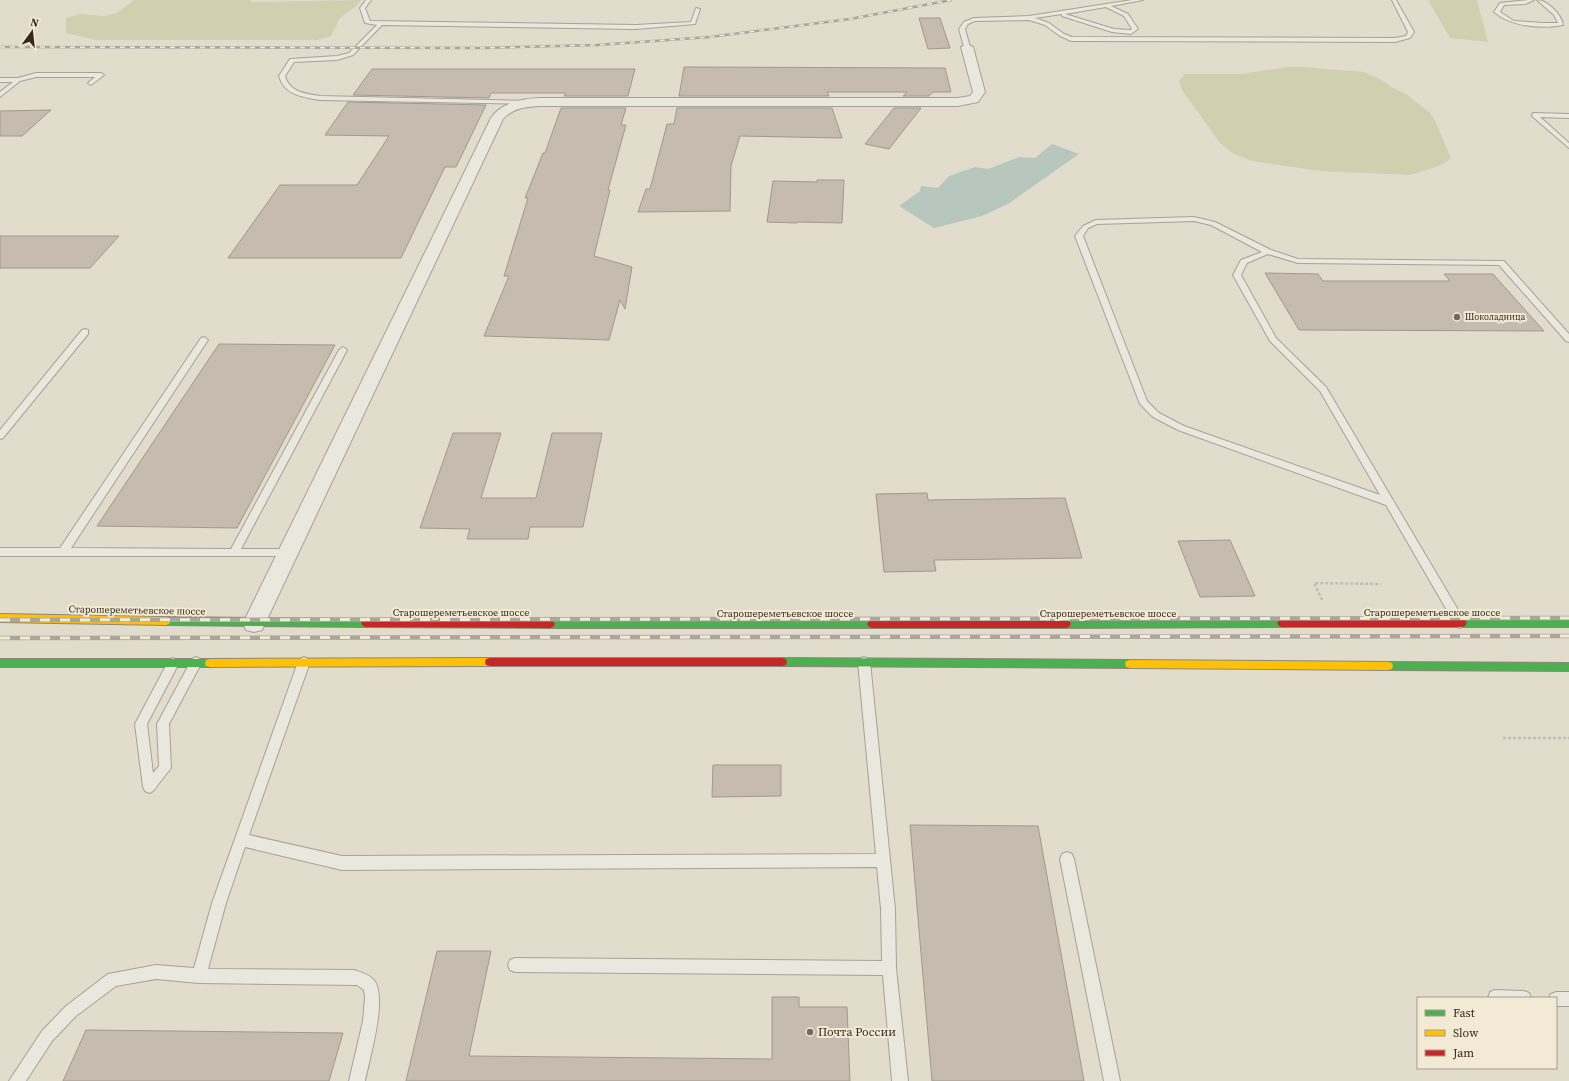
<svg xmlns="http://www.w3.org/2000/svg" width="1569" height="1081" viewBox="0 0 1569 1081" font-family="'Source Serif 4',serif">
<rect width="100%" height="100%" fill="#e2dccd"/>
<path fill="#d0d0b1" d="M134 0H250L251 2 361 0 355 7 340 18 331 36 317 40H96L66 33V18L80 14 104 16 117 13Z
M1428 0H1477L1488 42 1450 38Z
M1287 67H1304L1364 72 1380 79 1391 87 1406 94 1429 112 1435 120 1451 159 1439 166 1410 175 1320 171 1252 161 1232 153 1220 143 1182 90 1179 81 1185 74H1240Z"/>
<path fill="#b8c7be" d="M1052 144 1079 154 1008 204 982 216 934 228 899 206 920 191 921 186 938 188 949 176 975 167 988 169 1019 157 1035 158Z"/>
<path fill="#c5bbae" stroke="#a2988d" d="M919 18H940L950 48 928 49Z
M684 67 945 68 951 92H933L929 96H903L907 92H827L829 96H679Z
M372 69H635L628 96H564L566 93H491L489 98 353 95Z
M348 102 486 105 456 167H445L401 258H228L280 185H357L389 136 325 135Z
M561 108H626L621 125H626L608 190H610L594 256 632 267 625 309 620 300 609 340 484 336 509 276H504L528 198H525L543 153H545Z
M677 108H832L842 138 740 136 731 166 730 211 638 212 646 189H650L667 124H674Z
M894 108H921L889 149 865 144Z
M51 110 22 136H0V111Z
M817 180H844L842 223 798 222 797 223 767 222 773 181 817 182Z
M0 236H119L90 268H0Z
M1265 273 1318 274 1323 281H1450L1444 274H1493L1544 331 1299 330Z
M219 344 335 345 237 528 97 526Z
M453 433H501L481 498H536L552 433H602L583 527H530L528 539H467L470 529 420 528Z
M927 493 928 500 1065 498 1082 558 934 560 936 571 884 572 876 494Z
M1230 540 1255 596 1200 597 1178 541Z
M713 765H781V796L712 797Z
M910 825 1038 826 1084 1081H932Z
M437 951H491L469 1056 772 1059V997H799V1007H847L850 1081H406Z
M86 1030 343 1033 329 1081H63Z"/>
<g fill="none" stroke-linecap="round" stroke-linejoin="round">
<g stroke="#a7a197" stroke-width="2">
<path id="lane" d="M366 0H371L365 8 370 21 636 25 691 22 696 8 700 9 695 24 636 29 382 25 353 55 337 60 294 62 285 76C289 92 306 94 320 96L532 101V103L530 104 320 100C303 97 284 95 279 76L290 59 337 56 349 53 377 25 365 23 360 8Z
M1132 0H1143L1111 6 1128 14 1138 29 1131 34 1112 32 1062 16V14L1035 18 1049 23 1064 34 1072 37 1395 38 1406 36 1408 32 1392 0H1396L1414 32 1410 38 1395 42 1071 41 1060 36 1045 25 1029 20 975 21 968 24 965 29 970 47 967 49 964 47 959 29 964 22 974 18 1029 16ZM1106 7 1124 16 1132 29 1130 30 1114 29 1065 14Z
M1528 0H1534L1525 4 1504 5 1500 12 1514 21 1543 23H1558L1554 15 1537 0C1547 0 1562 15 1563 25 1541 29 1512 27 1494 12L1500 3Z
M36 73H101L104 75 91 85 88 83 95 77H36L20 81 0 97V92L13 82H0V78H18Z
M1534 113 1569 114V118L1540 117 1569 143V148L1532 116V114Z
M1194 217 1215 222 1271 250 1298 259 1504 261 1569 334V342L1566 341 1499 265 1298 263 1268 254 1247 263 1241 275 1276 338 1326 387 1464 620 1465 623 1464 626 1460 628 1456 626 1386 505 1178 430 1153 417 1140 404 1075 236 1083 226 1096 220ZM1194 221 1211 225 1262 252 1241 260 1233 275 1270 341 1320 391 1380 495 1184 426 1159 413 1147 401 1083 236 1088 228 1097 224Z
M85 329 88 330V334L3 438 0 439V430L82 330Z
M204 337 208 340 71 548 231 549 339 350 343 347 347 350 241 549H288L292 550 293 553 292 556H0V548H60L201 338Z
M196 657 200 659 202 662 169 724 171 768 153 791 149 793 145 791 143 787 135 724 169 660 173 658 177 660 179 663 147 724 153 773 159 766 157 724 192 659Z
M304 657 308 659 310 662 249 835 342 856 876 854 858 662 860 659 864 657 868 659 870 662 895 909 896 968 908 1081H892L883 975 515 972 510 970 508 965 510 960 515 958 882 961 881 909 877 867 342 870 245 847 226 903 208 969 354 970C360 972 368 974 373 979 389 995 369 1060 365 1081H349L363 1021 365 997 364 990 357 985 199 983 156 979 116 986 76 1016 52 1041 26 1081H9L42 1031 66 1006 108 974 156 965 194 968 212 903 298 662 300 659Z
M1067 852 1072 854 1074 859 1120 1081H1104L1060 859 1062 854Z
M1495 990 1524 991 1529 993 1531 998H1488L1490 992Z
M1556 992H1569V1006H1556V998H1549L1551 994Z"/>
</g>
<g stroke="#a7a197" stroke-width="2">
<path id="street" d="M967 44 973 47 985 92 978 102 958 106H540C525 107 513 108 503 119L262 630 254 632 246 630 243 623 491 118C502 102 522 99 540 98H958L970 96 973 92 961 47Z"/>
</g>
<g stroke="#8d877d" stroke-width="2">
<path id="fast" d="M166 617 366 619 369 620 371 623 369 626 366 627 166 625 163 624 161 621 163 618Z
M1282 619 1285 620 1287 623 1285 626 1282 627 1066 628 1063 627 1061 624 1063 621 1066 620Z
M1462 619H1569V627H1462L1459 626 1457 623 1459 620Z
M550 620H872L875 621 877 624 875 627 872 628H550L547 627 545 624 547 621Z
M782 658 1130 660 1134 661 1135 664 1134 667 1130 668 782 666 778 665 777 662 778 659Z
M0 659H210L214 660 215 663 214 666 210 667H0Z
M1388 662 1569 663V671L1388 670 1384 669 1383 666 1384 663Z"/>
</g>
<g stroke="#8d877d" stroke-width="2">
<path id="slow" d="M0 614 166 617 169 618 171 621 169 624 166 625 0 622Z
M490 658 494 659 495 662 494 665 490 666 210 667 206 666 205 663 206 660 210 659Z
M1130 660 1388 662 1392 663 1393 666 1392 669 1388 670 1130 668 1126 667 1125 664 1126 661Z"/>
</g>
<g stroke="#8d877d" stroke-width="2">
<path id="jam" d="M366 619 550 620 553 621 555 624 553 627 550 628 366 627 363 626 361 623 363 620Z
M1282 619H1462L1465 620 1467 623 1465 626 1462 627H1282L1279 626 1277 623 1279 620Z
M872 620H1066L1069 621 1071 624 1069 627 1066 628H872L869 627 867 624 869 621Z
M490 658H782L786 659 787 662 786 665 782 666H490L486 665 485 662 486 659Z"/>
</g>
<path stroke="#c3bdb5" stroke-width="2.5" stroke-dasharray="3 2" stroke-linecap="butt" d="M1322 600 1314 583 1381 584
M1503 738H1569"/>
<use href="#lane" fill="#eae7de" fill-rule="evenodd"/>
<use href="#street" fill="#eae7de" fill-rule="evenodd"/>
<use href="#fast" fill="#4caf50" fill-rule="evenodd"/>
<use href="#slow" fill="#ffc107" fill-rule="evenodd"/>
<use href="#jam" fill="#c62828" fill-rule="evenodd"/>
<g stroke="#aaa69e" stroke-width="2.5">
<path id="rail-far1" d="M0 47 482 48 597 45 710 37 850 19 951 0"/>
</g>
<g stroke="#aaa69e" stroke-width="4.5">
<path id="rail" d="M0 620 1569 618
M0 638 1569 636"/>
</g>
<use href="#rail-far1" stroke="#f2ead4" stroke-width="1.5" stroke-dasharray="5" stroke-linecap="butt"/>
<use href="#rail" stroke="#f2ead4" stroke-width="3" stroke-dasharray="10" stroke-linecap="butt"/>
</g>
<g fill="#72685c" stroke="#f2ead4" stroke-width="1.5">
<circle cx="1457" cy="317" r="4"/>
<circle cx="810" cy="1032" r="4"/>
</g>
<g text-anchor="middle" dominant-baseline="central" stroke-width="4" stroke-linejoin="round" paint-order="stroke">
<g font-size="9" fill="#352a1f" stroke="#f2ead4" text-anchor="start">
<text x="1465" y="317">Шоколадница</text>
</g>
<g font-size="10" fill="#352a1f" stroke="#f2ead4">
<text transform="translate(137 610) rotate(1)">Старошереметьевское шоссе</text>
<text x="461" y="612">Старошереметьевское шоссе</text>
<text x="1432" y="612">Старошереметьевское шоссе</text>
<text x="785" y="613">Старошереметьевское шоссе</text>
<text x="1108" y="613">Старошереметьевское шоссе</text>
</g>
<g font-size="12" fill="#352a1f" stroke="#f2ead4" text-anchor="start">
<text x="818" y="1032">Почта России</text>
</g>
</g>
<rect x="1417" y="997" width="140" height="72" fill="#f2ead4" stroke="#a69d8c"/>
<rect x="1425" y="1010" width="20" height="6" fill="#4caf50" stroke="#a69d8c"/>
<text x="1453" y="1017" font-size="12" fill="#352a1f">Fast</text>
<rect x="1425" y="1030" width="20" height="6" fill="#ffc107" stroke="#a69d8c"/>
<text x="1453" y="1037" font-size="12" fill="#352a1f">Slow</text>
<rect x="1425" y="1050" width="20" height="6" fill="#c62828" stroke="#a69d8c"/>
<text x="1453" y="1057" font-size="12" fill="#352a1f">Jam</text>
<g transform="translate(32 32) rotate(15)" stroke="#f2ead4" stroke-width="3" paint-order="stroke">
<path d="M0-3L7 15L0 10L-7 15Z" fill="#352a1f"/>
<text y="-6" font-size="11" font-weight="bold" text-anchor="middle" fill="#352a1f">N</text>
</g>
</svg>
